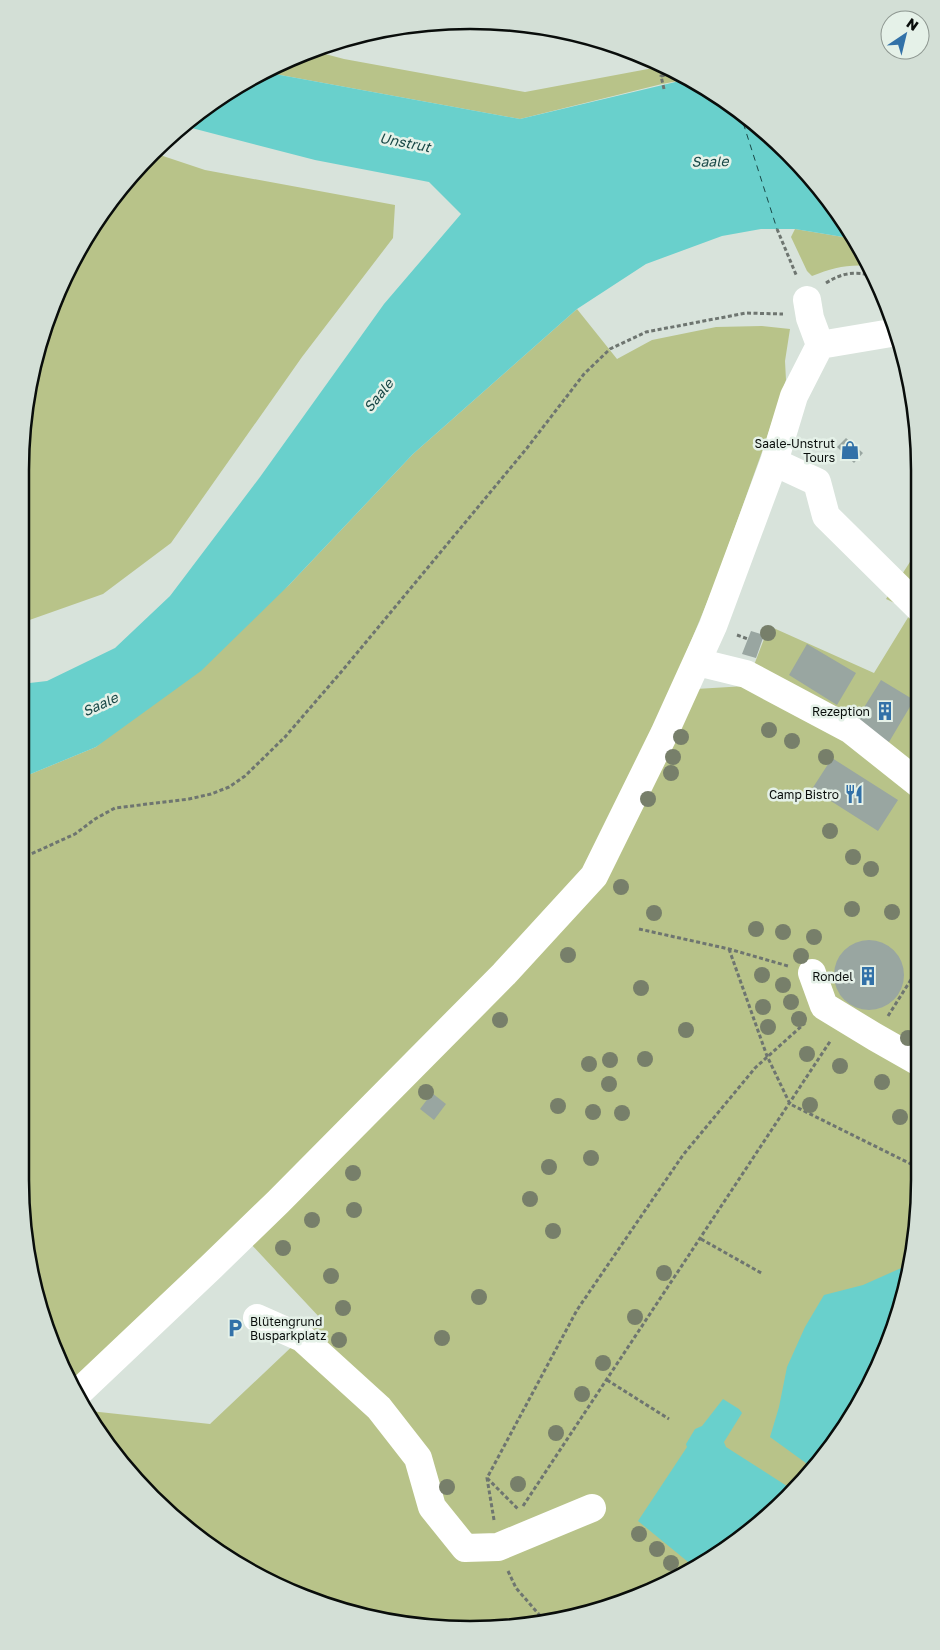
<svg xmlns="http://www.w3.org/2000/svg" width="940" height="1650" viewBox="0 0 940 1650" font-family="'Golos Text',sans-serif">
<rect width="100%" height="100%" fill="#d8e3db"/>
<path fill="#b8c389" d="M310 50 344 59 525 92 664 66 689 79 662 84 520 119 264 72 298 54Z
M151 152 205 170 395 205 393 238 302 357 171 543 103 594 21 623V440L44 325 96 220Z
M795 229 855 239 869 266C848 264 832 268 812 276L807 271 791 237Z
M577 309 617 359 652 340 716 327 762 326 790 329 785 361 786 380 763 449 715 583 677 675 696 689 746 686 769 626 874 673 912 611 886 599 919 548V1210L896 1325 844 1430 744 1537 642 1596 499 1629 353 1615 220 1554 113 1454 90 1411 210 1424 321 1319 249 1242 83 1399 44 1324 20 1180 21 778 96 747 289 585 413 454Z"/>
<path fill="#69d0cc" d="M264 72 520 119 688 79 720 96 788 152 855 239 795 229H761L722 236 646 264 577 309 413 454 289 585 201 671 96 747 21 778V684L47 681 115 648 170 596 260 477 384 304 461 214 429 182 315 160 184 126 220 96Z
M908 1265 896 1325 844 1430 810 1466 770 1437 779 1407 787 1367 805 1327 824 1295 863 1285Z
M723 1399 739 1409 742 1413 724 1442 726 1447 790 1488 744 1537 693 1566 638 1521 687 1447 686 1444 695 1429 702 1426Z"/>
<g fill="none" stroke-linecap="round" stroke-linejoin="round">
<path stroke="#194847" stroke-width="1" stroke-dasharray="6 5" stroke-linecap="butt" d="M740 113 777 229"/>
</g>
<path fill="#99a6a1" d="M846 438 863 453 854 463 837 447Z
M751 631 764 635 756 658 742 654Z
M807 644 856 673 837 705 789 675Z
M881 680 914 700 889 742 855 722Z
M832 758 898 800 878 831 812 789Z
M834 975a35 35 0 1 1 70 0a35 35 0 1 1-70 0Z
M432 1093 446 1104 434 1120 420 1109Z"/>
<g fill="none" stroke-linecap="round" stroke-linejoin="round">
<path stroke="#6e7570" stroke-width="3" stroke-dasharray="4 2.5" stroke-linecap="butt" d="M664 89 661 76 677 73
M777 229 797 277
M826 283C843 272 854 272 873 275
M737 635 748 639
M20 859 75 834 95 819 115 808 189 799 211 794 229 787 245 776 285 737 342 671 527 448 584 374 610 349 646 332 746 313 783 314
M639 929 729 949 788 966
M729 949 767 1056 790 1104 919 1168
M888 1016 919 967
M701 1239 763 1274
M607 1380 669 1419
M487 1478 518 1509
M523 1506 831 1040
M494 1520 487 1478 577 1310 683 1155 755 1068 805 1023
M508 1571 516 1588 543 1619"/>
<path stroke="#fff" stroke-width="28" d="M820 345 897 332
M774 462 817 482 826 516 919 608
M697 662 746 674 851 730 919 784
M812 973 824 1006 875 1037 919 1062
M257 1318 302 1338 379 1408 418 1458 432 1507 465 1548 498 1547 592 1508
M80 1391 212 1266 278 1202 504 974 594 876 664 734 713 626 774 462 794 396 820 345 810 318 807 300"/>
</g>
<g fill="#777f6a">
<circle cx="768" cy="633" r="8"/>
<circle cx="769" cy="730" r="8"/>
<circle cx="681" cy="737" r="8"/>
<circle cx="792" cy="741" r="8"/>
<circle cx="673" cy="757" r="8"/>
<circle cx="826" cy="757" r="8"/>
<circle cx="671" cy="773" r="8"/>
<circle cx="648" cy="799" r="8"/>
<circle cx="830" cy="831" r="8"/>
<circle cx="853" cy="857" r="8"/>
<circle cx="871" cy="869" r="8"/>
<circle cx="621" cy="887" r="8"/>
<circle cx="852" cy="909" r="8"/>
<circle cx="892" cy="912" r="8"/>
<circle cx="654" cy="913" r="8"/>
<circle cx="756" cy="929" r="8"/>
<circle cx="783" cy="932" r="8"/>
<circle cx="814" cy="937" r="8"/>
<circle cx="568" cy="955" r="8"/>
<circle cx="801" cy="956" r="8"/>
<circle cx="762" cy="975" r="8"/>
<circle cx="783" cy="985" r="8"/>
<circle cx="641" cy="988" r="8"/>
<circle cx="791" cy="1002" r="8"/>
<circle cx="763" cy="1007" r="8"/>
<circle cx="799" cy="1019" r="8"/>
<circle cx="500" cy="1020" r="8"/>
<circle cx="768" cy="1027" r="8"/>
<circle cx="686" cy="1030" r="8"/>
<circle cx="908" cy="1038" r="8"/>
<circle cx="807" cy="1054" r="8"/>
<circle cx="645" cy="1059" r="8"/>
<circle cx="610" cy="1060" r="8"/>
<circle cx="589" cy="1064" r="8"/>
<circle cx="840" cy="1066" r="8"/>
<circle cx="882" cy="1082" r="8"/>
<circle cx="609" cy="1084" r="8"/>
<circle cx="426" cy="1092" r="8"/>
<circle cx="810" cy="1105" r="8"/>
<circle cx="558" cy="1106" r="8"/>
<circle cx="593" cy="1112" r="8"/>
<circle cx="622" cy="1113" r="8"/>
<circle cx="900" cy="1117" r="8"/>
<circle cx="591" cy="1158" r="8"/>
<circle cx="549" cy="1167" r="8"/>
<circle cx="353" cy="1173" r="8"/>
<circle cx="530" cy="1199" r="8"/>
<circle cx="354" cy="1210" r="8"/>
<circle cx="312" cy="1220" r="8"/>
<circle cx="553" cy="1231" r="8"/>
<circle cx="283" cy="1248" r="8"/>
<circle cx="664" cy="1273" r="8"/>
<circle cx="331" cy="1276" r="8"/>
<circle cx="479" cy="1297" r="8"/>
<circle cx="343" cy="1308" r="8"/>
<circle cx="635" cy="1317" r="8"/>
<circle cx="442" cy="1338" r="8"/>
<circle cx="339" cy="1340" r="8"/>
<circle cx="603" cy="1363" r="8"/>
<circle cx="582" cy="1394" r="8"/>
<circle cx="556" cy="1433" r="8"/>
<circle cx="518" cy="1484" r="8"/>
<circle cx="447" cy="1487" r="8"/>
<circle cx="639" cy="1534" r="8"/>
<circle cx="657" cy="1549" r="8"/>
<circle cx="671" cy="1563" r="8"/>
</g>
<defs>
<g id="shop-bare" transform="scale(1.5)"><path d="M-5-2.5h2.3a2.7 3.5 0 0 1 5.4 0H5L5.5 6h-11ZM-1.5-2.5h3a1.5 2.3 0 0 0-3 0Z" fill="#3271a8" stroke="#e5f1e8" stroke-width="2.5" paint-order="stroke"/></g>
<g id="building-bare" transform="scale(1.5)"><path d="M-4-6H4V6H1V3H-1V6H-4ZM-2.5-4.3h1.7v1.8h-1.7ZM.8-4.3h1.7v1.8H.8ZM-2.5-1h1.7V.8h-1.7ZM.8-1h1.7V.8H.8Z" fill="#3271a8" stroke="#e5f1e8" stroke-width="2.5" paint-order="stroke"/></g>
<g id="restaurant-bare" transform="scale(1.5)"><path d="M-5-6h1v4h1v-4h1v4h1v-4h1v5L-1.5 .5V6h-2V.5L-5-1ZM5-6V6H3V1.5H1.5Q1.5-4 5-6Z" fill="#3271a8" stroke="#e5f1e8" stroke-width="2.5" paint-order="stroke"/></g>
<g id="parking-bare" transform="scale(1.5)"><path d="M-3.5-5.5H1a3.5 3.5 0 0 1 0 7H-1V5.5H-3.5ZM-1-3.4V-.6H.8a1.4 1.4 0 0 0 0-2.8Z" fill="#3271a8" stroke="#e5f1e8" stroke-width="2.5" paint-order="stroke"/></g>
</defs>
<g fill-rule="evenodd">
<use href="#shop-bare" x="850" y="450"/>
<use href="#building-bare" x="885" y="711"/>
<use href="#restaurant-bare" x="854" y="794"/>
<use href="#building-bare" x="868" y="976"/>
<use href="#parking-bare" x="235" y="1328"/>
</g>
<g text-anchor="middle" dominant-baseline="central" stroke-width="5" stroke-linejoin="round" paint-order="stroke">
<g font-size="12" fill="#090d0b" stroke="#e5f1e8" text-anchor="end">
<text x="835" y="443">Saale-Unstrut<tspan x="835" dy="14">Tours</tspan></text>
<text x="870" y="711">Rezeption</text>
<text x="839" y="794">Camp Bistro</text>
<text x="853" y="976">Rondel</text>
<text x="250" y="1321" text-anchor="start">Blütengrund<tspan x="250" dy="14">Busparkplatz</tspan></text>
</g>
<g font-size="14" font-style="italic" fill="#194847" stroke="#e5f1e8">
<text transform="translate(405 142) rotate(11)">Unstrut</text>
<text transform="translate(710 161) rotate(-1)">Saale</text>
<text transform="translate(378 395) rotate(-51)">Saale</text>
<text transform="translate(100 704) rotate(-25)">Saale</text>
</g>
</g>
<path d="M0 0H940V1650H0ZM470 29H470A441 441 0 0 1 911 470V1180A441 441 0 0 1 470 1621H470A441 441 0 0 1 29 1180V470A441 441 0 0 1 470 29Z" fill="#d3dfd6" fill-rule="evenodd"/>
<path fill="none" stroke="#090d0b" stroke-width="2.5" d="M470 29H470A441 441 0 0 1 911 470V1180A441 441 0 0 1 470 1621H470A441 441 0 0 1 29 1180V470A441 441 0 0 1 470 29Z"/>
<g transform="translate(905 35) rotate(35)"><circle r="24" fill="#e5f1e8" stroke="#8d9690"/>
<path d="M0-4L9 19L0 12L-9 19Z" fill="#3271a8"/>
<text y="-8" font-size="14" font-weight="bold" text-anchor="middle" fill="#090d0b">N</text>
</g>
</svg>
